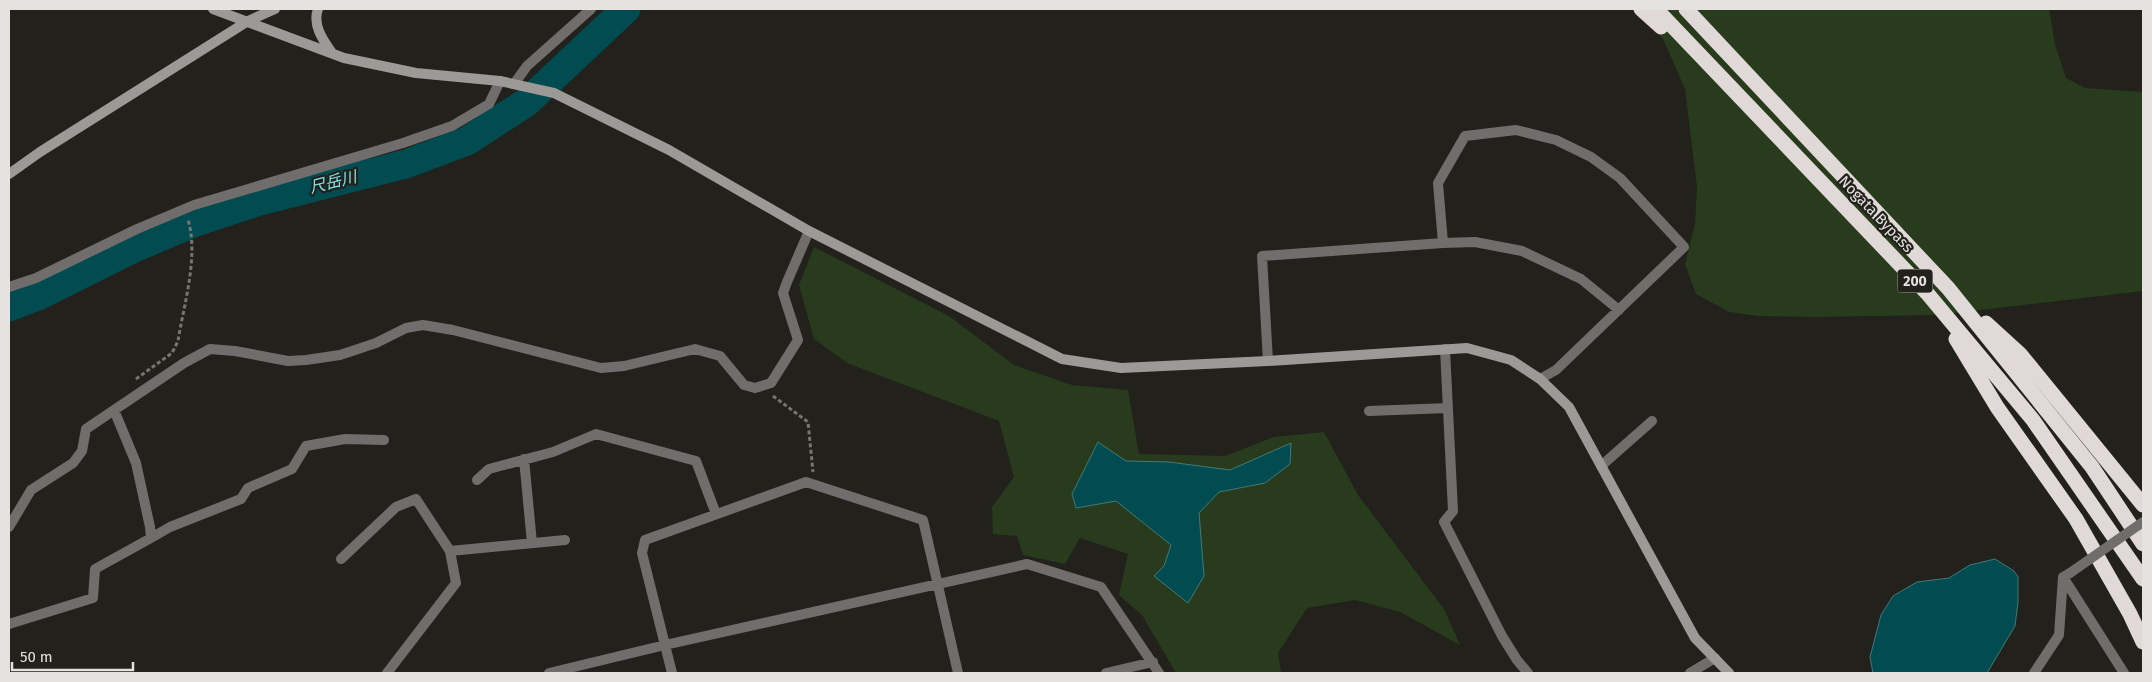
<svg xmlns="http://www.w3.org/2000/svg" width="2152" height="682" viewBox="0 0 2152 682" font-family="'Fira Sans','Noto Sans JP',sans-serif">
<rect width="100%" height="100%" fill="#22211c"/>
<path fill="#283b1c" d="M1633 9H2049L2055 44 2066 78 2085 88 2143 92V291L1939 315 1812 317 1759 316 1729 312 1696 294 1685 264 1695 224 1697 187 1685 89 1663 39Z
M814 247 949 316 1014 365 1072 385 1128 390 1139 454 1225 456 1274 437 1324 432 1358 495 1444 609 1460 645 1400 612 1355 600 1307 608 1278 653 1281 673H1176L1142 615 1119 595 1128 554 1080 538 1065 564 1023 555 1017 536 993 534 992 507 1014 477 999 421 847 363 814 339 799 285Z"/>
<path fill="#004c50" stroke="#44797b" d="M1098 442 1126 461 1169 462 1230 470 1291 443 1290 464 1265 483 1219 492 1199 513 1204 576 1188 603 1154 576 1164 566 1171 545 1116 501 1076 508 1072 494Z
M1995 559 2014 571 2018 577V602L2015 626 1987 673H1873L1870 657 1881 615 1893 596 1917 582 1949 578 1970 565Z"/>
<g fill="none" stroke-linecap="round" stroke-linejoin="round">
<path stroke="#004c50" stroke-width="29" d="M9 307 38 296 132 249 196 222 260 201 406 164 467 141 527 102 626 9"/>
<path stroke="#767571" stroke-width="3" stroke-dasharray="4 2.5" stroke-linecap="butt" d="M136 379 172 353 178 341C184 304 199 255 188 220
M773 396 808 422 813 472"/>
<path stroke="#706d6c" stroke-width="10" d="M514 84 527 66 591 9
M1443 243 1475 242 1522 251 1581 279 1619 310
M9 287 36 278 137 229 194 205 403 143 452 126 489 104 500 81
M1445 349 1453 511 1444 522 1502 636 1517 660 1528 673
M1268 361 1262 256 1443 243 1438 183 1465 136 1516 130 1556 140 1591 157 1620 178 1684 247 1556 370 1540 379
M1369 411 1448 408
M524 459 532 543
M1601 466 1652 421
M477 480 489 469 553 452 596 434 696 461 716 514
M9 527 31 490 73 463 82 451 86 429 184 363 210 349 235 351 288 361 306 360 340 355 376 343 406 328 423 325 453 330 601 368 624 366 695 349 720 356 744 385 755 388 771 383 798 340 783 293 787 282 809 231
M151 538 170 527 241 499 248 488 292 469 306 446 345 439 384 440
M450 551 565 540
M341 559 396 507 416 499 450 551 456 583 387 673
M2070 573 2063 577 2124 673
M9 624 93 598 95 569 151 538 150 527 136 463 114 410
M549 673 665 645 1027 564 1101 587 1159 673
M672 673 642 553 645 540 806 482 923 520 958 673
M1106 673 1153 662
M1690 673 1715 658
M2034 673 2059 635 2063 577"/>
<path stroke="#9d9997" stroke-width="10" d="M213 9 344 58 416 73 500 81 554 93 669 150 809 231 1062 359 1121 368 1268 361 1467 348 1511 360 1540 379 1569 407 1695 638 1729 673
M318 9C312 25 323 40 332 53
M9 174 40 152 248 21 275 9"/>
<path stroke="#e0d9d7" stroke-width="15" d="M1641 9 1661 27
M1656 9 1927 293 2033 420 2143 579
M1686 9 1948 288 2092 467 2143 544
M1986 323 2020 354 2143 505
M1956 339 1997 407 2076 519 2130 614 2143 642"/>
<path stroke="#706d6c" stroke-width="10" d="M2070 573 2143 522"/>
</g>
<g text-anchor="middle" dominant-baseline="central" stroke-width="4.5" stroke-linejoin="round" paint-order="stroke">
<rect fill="#22211c" stroke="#aaa9a5" stroke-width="1" x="1897.5" y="269.5" width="35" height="23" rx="4"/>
<g font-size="14" font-weight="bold" fill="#e4e3e0">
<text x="1915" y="281">200</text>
</g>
<g font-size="15" fill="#e4e3e0" stroke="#22211c">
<text transform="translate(1876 214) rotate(46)">Nogata Bypass</text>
</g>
<g font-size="16" font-style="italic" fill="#81e7ec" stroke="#22211c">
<text transform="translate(333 182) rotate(-14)">尺岳川</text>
</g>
</g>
<rect width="2152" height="682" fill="none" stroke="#e4e3e0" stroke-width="20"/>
<path d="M12 662v8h121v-8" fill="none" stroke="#e4e3e0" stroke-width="2.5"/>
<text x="20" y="662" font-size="15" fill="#e4e3e0" stroke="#22211c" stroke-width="4" paint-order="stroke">50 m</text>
</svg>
